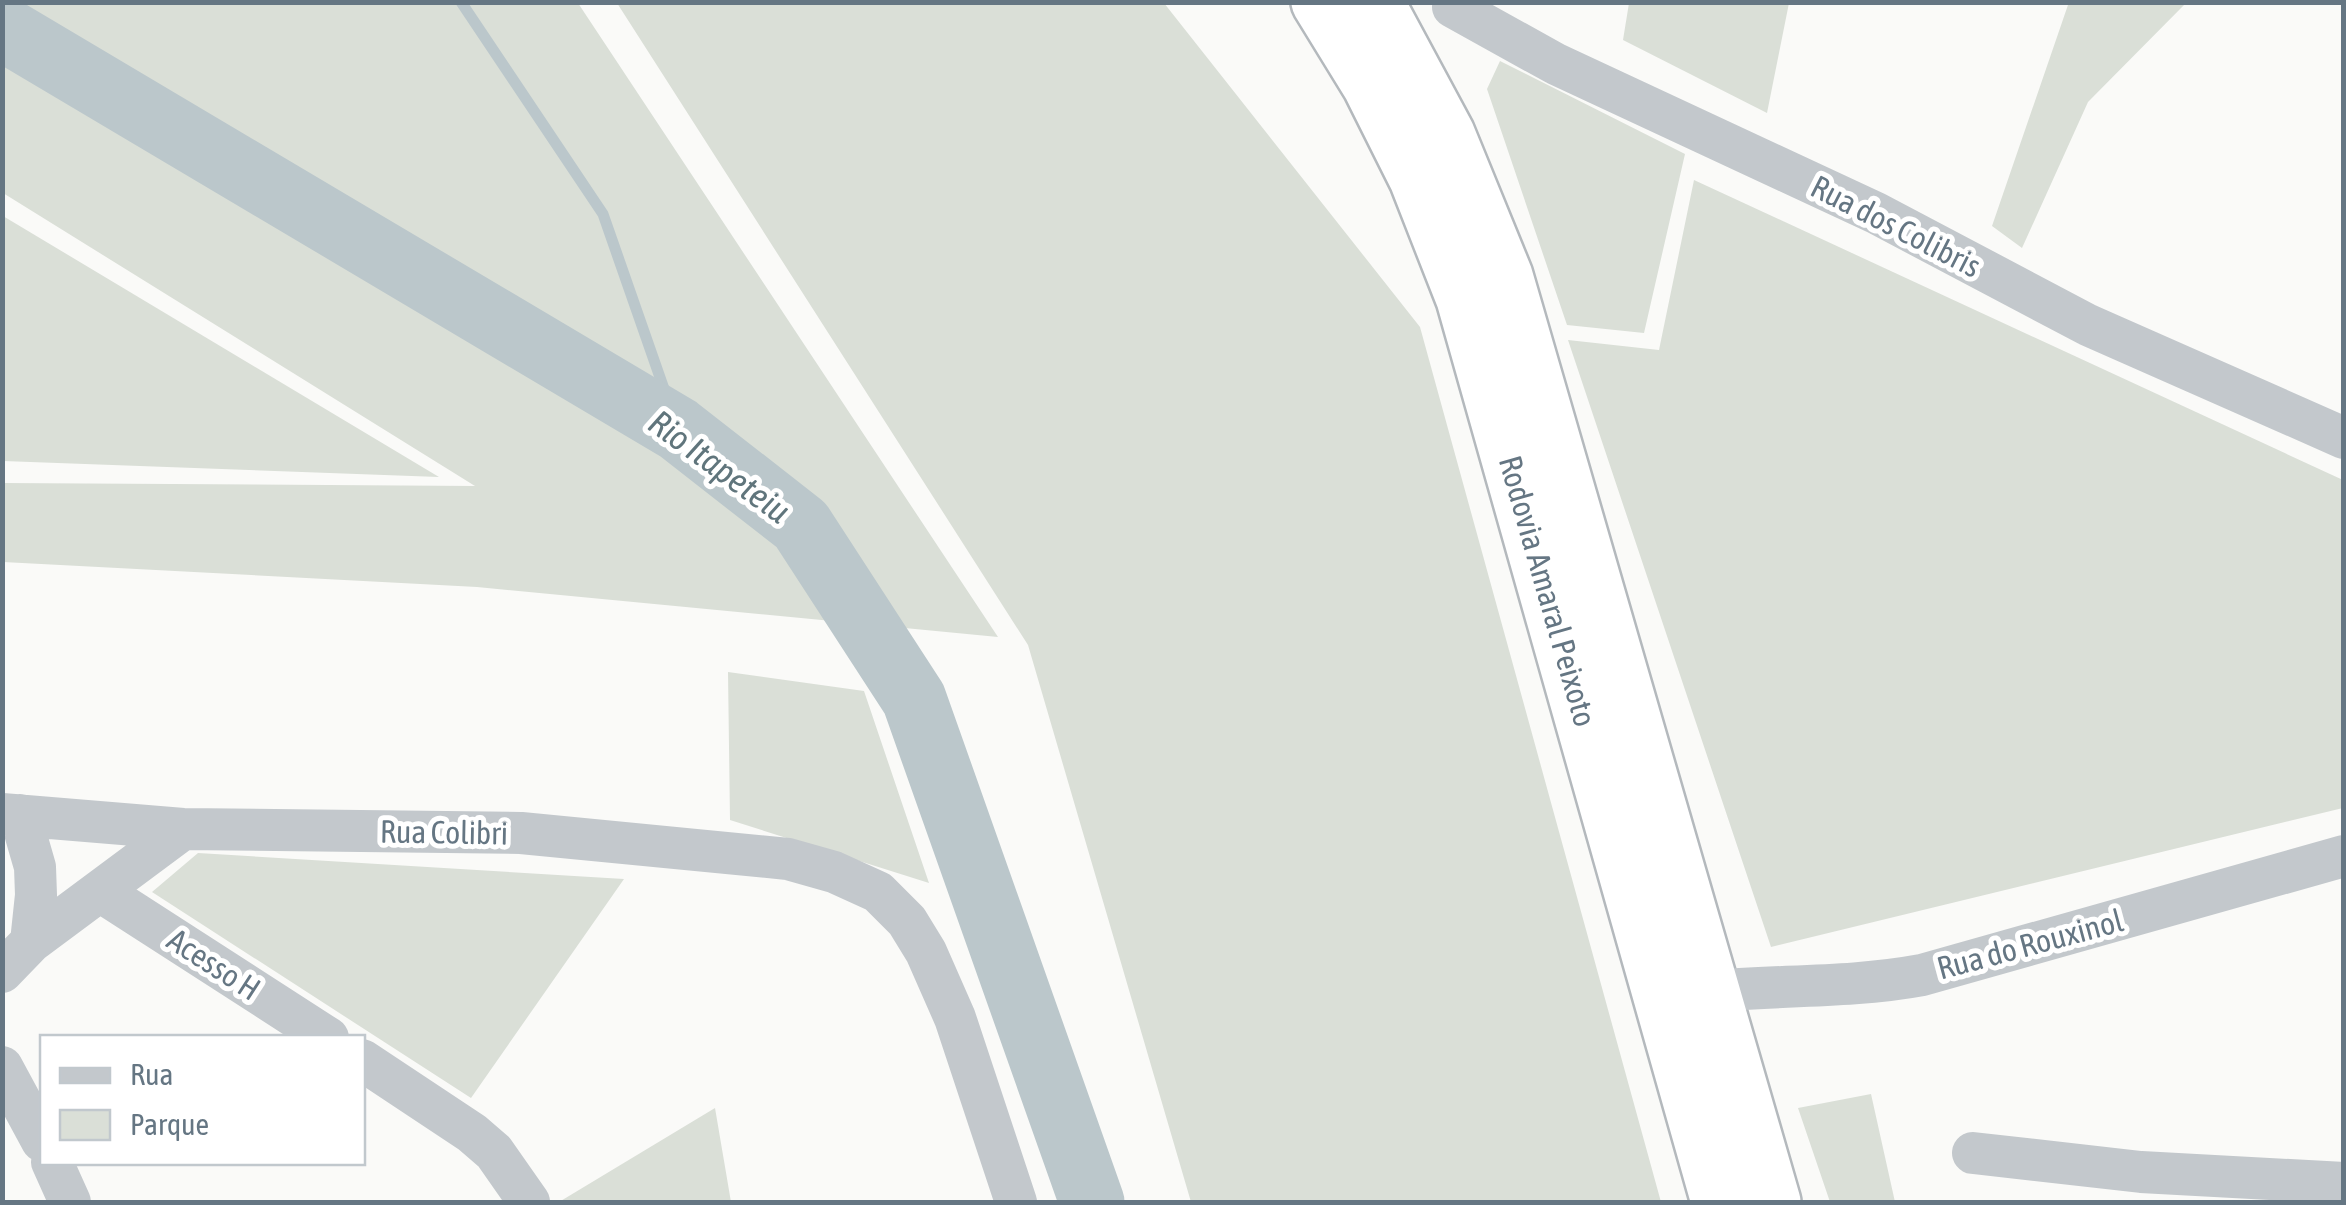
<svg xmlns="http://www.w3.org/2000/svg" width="2346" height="1205" viewBox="0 0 2346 1205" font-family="'Asap Condensed',sans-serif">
<rect width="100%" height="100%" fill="#fafaf8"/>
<path fill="#dadfd7" d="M3 2 578 3 998 637 477 587 3 562V483L475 486 3 193Z
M2069 2 2186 3 2088 102 2022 248 1992 226Z
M617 3H1164L1420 327 1661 1202H1191L1028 645Z
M1629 3H1789L1767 113 1623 40Z
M1500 61 1685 154 1644 333 1567 325 1487 89Z
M1694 180 2343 480V808L1771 947 1568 340 1659 350Z
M2 216H3L439 477 3 461Z
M728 672 864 691 929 883 730 820Z
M198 853 624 879 471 1098 152 892Z
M1871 1094 1895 1202H1830L1798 1108Z
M715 1108 731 1202H559Z"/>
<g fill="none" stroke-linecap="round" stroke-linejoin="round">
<path stroke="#bbc7cb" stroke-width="11" d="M461 2 603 214 678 429"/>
<path stroke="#bbc7cb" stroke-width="65" d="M2 28 678 429 801 525 914 699 1092 1202"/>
<g stroke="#b4b9bd" stroke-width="60">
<path id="highway" d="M1319 2 1370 85 1417 179 1464 299 1719 1202
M1376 2 1447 134 1505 276 1773 1202"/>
</g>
<path stroke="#c3c8cc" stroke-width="42" d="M1453 7 1556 64 1876 213 2088 325 2344 438
M2 814 183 829 521 833 788 859 834 872 878 892 907 921 926 952 955 1018 1016 1202
M100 891 328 1038
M31 942 183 829
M2 972 31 942 36 895 35 867 20 815
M1711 991C1781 985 1852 988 1922 975L2344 856
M362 1060 472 1133 494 1152 529 1202
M2 1067 42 1141
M1973 1153 2141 1172 2344 1183
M52 1162 70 1202"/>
<use href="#highway" stroke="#fff" stroke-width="55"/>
</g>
<g text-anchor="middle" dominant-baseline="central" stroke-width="10" stroke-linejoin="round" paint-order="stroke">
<g font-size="32" fill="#657683" stroke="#fff">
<text transform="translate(1896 226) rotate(27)">Rua dos Colibris</text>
<text transform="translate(1548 591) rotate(74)">Rodovia Amaral Peixoto</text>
<text transform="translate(444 832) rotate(1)">Rua Colibri</text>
<text transform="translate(2030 944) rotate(-15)">Rua do Rouxinol</text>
<text transform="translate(214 964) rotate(33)">Acesso H</text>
</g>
<g font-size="35" font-style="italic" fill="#60757c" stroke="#fff">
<text transform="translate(720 466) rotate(36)">Rio Itapeteiu</text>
</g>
</g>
<rect width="2346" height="1205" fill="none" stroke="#657683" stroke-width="10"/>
<rect x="40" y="1035" width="325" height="130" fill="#ffffff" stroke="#c1c8cd" stroke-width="2.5"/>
<rect x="60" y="1068" width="50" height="15" fill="#c3c8cc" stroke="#c1c8cd" stroke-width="2.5"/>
<text x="130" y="1085" font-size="30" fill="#657683">Rua</text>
<rect x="60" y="1110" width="50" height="30" fill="#dadfd7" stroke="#c1c8cd" stroke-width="2.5"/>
<text x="130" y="1135" font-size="30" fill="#657683">Parque</text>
</svg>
